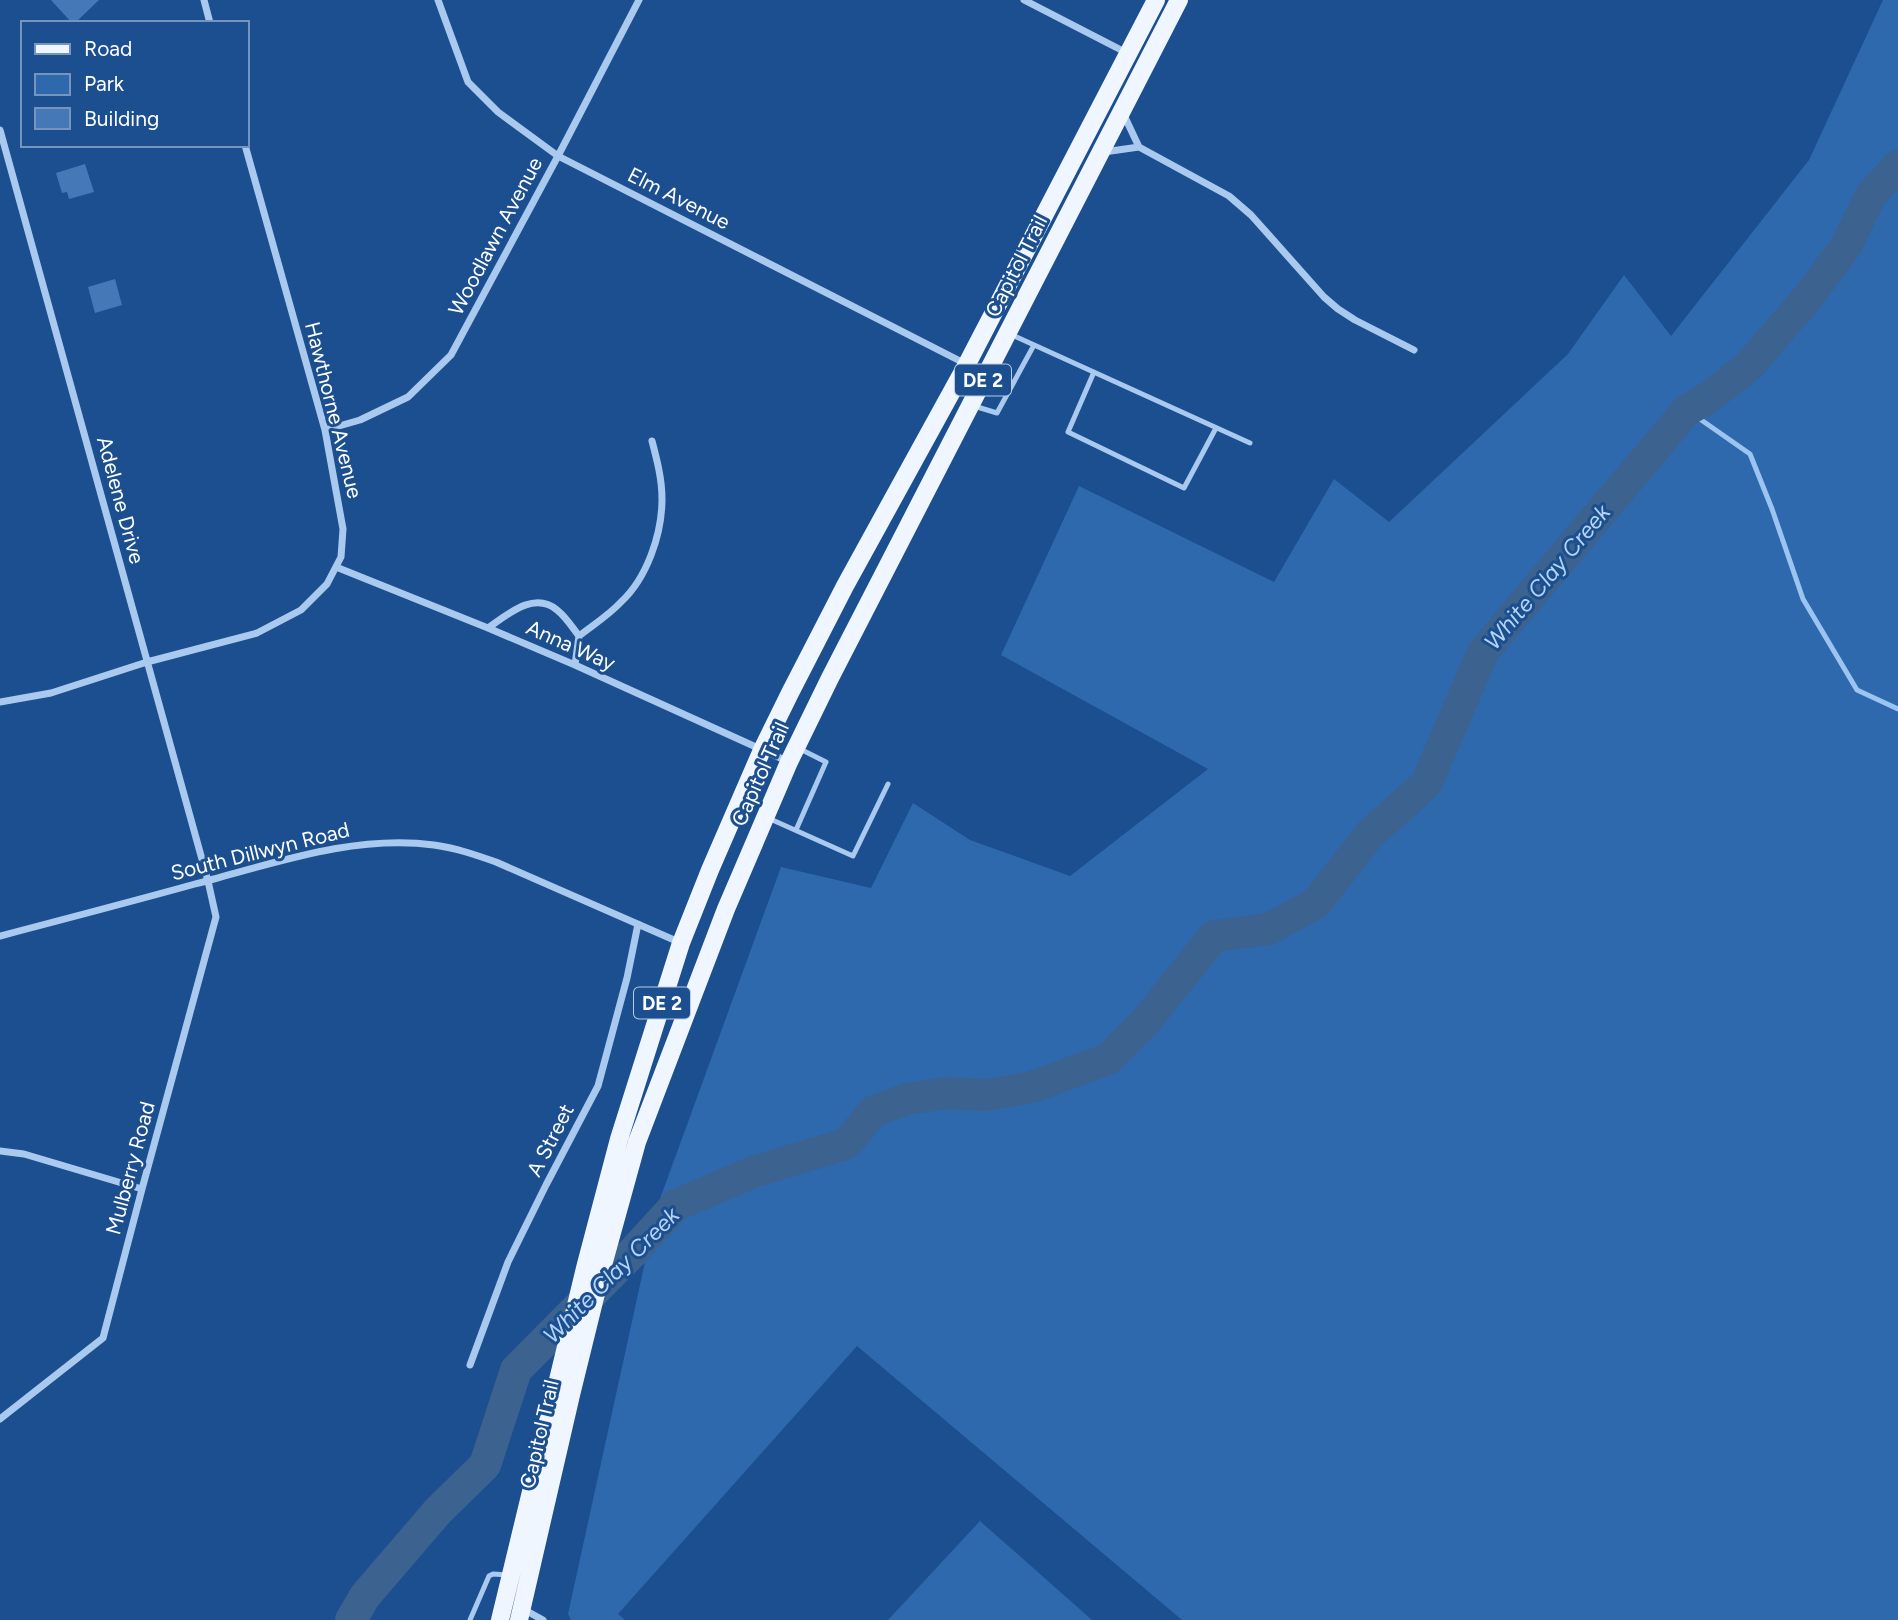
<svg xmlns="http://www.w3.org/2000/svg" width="1898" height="1620" viewBox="0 0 1898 1620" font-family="Figtree,sans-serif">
<rect width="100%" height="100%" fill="#1b4f8f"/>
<path fill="#2e69ad" d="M1883 0H1898V1620H1182L857 1346 618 1614 625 1620H571L568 1614 657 1207 781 867 871 888 913 803 970 840 1070 876 1208 769 1001 655 1079 486 1274 582 1334 479 1389 522 1568 354 1624 275 1671 336 1809 160Z
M980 1521 1092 1620H888Z"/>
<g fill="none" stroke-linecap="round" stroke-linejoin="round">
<path stroke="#9cc4f0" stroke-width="5" d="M1687 410 1750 454 1772 509 1803 599 1857 690 1898 709"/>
<path stroke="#3c6290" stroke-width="32" d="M351 1620 365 1596 438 1511 485 1465 516 1370 634 1251 676 1205 756 1171 846 1144 874 1111 907 1099 945 1093 987 1095 1032 1087 1108 1059 1146 1021 1214 936 1269 929 1316 903 1370 834 1426 784 1483 652 1687 410 1708 398 1749 366 1808 297 1846 246 1871 195 1898 166"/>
</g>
<path fill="#4478b7" d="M51 0H99L75 23H72Z
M85 164 94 192 69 199 67 192 62 193 56 173Z
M115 279 122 305 95 313 88 287Z"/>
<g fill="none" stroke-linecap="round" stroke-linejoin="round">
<path stroke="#a9c9ee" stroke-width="5" d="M1010 334 1250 443
M1094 372 1068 432 1184 488 1216 428
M974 406 997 413 1034 345
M768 818 853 856 888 784
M796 830 826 762 798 748
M470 1620 489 1576 493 1574 508 1575"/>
<path stroke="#a9c9ee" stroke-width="7" d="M204 0 210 23
M438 0 468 82 498 112 558 156 966 364
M1024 0 1127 53
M0 130 208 881 216 917 142 1189 103 1338 0 1419
M1139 147 1229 196 1251 215 1324 297 1338 309 1355 320 1414 350
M1104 152 1139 147 1123 113
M325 430 360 420 408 397 451 355 558 156 639 0
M336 567 488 628 575 665 789 762
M488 628C508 614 534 591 557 610 566 617 572 627 579 636
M575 665 579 636C593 625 609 615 621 602 647 578 662 534 662 499 662 479 657 460 652 441
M0 702 51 693 147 662 257 633 301 610 327 584 341 557 343 529 325 430 245 145
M0 936C65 919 130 902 195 884 272 864 354 834 434 845 456 848 476 855 496 862L681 943
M0 1151 24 1154 142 1189
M470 1365 508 1262 546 1185 598 1086 627 978 638 924
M523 1609 543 1620"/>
<path stroke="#f0f6ff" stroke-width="18" d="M500 1620 586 1264 619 1139 681 943 710 870 762 750 790 693 845 586 967 364 1156 0
M519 1620 571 1395 603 1265 637 1142 726 909 789 762 830 678 1179 0"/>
</g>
<g text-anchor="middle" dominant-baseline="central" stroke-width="6" stroke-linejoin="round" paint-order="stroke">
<g fill="#1b4f8f" stroke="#bbcadd" stroke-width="2">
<rect x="955" y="364.5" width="56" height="31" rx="5"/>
<rect x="634" y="987.5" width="56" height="31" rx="5"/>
</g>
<g font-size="19" font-weight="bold" fill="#fff">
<text x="983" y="380">DE 2</text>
<text x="662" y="1003">DE 2</text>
</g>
<g font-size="21" fill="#fff" stroke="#1b4f8f">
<text transform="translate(679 198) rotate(27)">Elm Avenue</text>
<text transform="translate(495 236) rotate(-62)">Woodlawn Avenue</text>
<text transform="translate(1016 266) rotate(-63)">Capitol Trail</text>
<text transform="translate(334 410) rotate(76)">Hawthorne Avenue</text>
<text transform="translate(121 500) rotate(75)">Adelene Drive</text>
<text transform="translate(571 645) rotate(24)">Anna Way</text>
<text transform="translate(760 774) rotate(-66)">Capitol Trail</text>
<text transform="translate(260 851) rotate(-14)">South Dillwyn Road</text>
<text transform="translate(550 1140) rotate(-63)">A Street</text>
<text transform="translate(130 1168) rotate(-75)">Mulberry Road</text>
<text transform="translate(539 1434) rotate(-77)">Capitol Trail</text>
</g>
<g font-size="23" font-style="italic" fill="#b5d3f5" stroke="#1b4f8f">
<text transform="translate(1547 577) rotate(-50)">White Clay Creek</text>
<text transform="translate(611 1275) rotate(-45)">White Clay Creek</text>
</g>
</g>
<rect x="21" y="21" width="228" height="126" fill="#1b4f8f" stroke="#7695bc" stroke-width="2"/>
<rect x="35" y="44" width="35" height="10" fill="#f0f6ff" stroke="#7695bc" stroke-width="2"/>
<text x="84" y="56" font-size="21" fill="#ffffff">Road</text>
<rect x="35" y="74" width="35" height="21" fill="#2e69ad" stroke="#7695bc" stroke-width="2"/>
<text x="84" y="91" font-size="21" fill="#ffffff">Park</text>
<rect x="35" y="108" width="35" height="21" fill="#4478b7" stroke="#7695bc" stroke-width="2"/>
<text x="84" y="126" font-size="21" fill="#ffffff">Building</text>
</svg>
